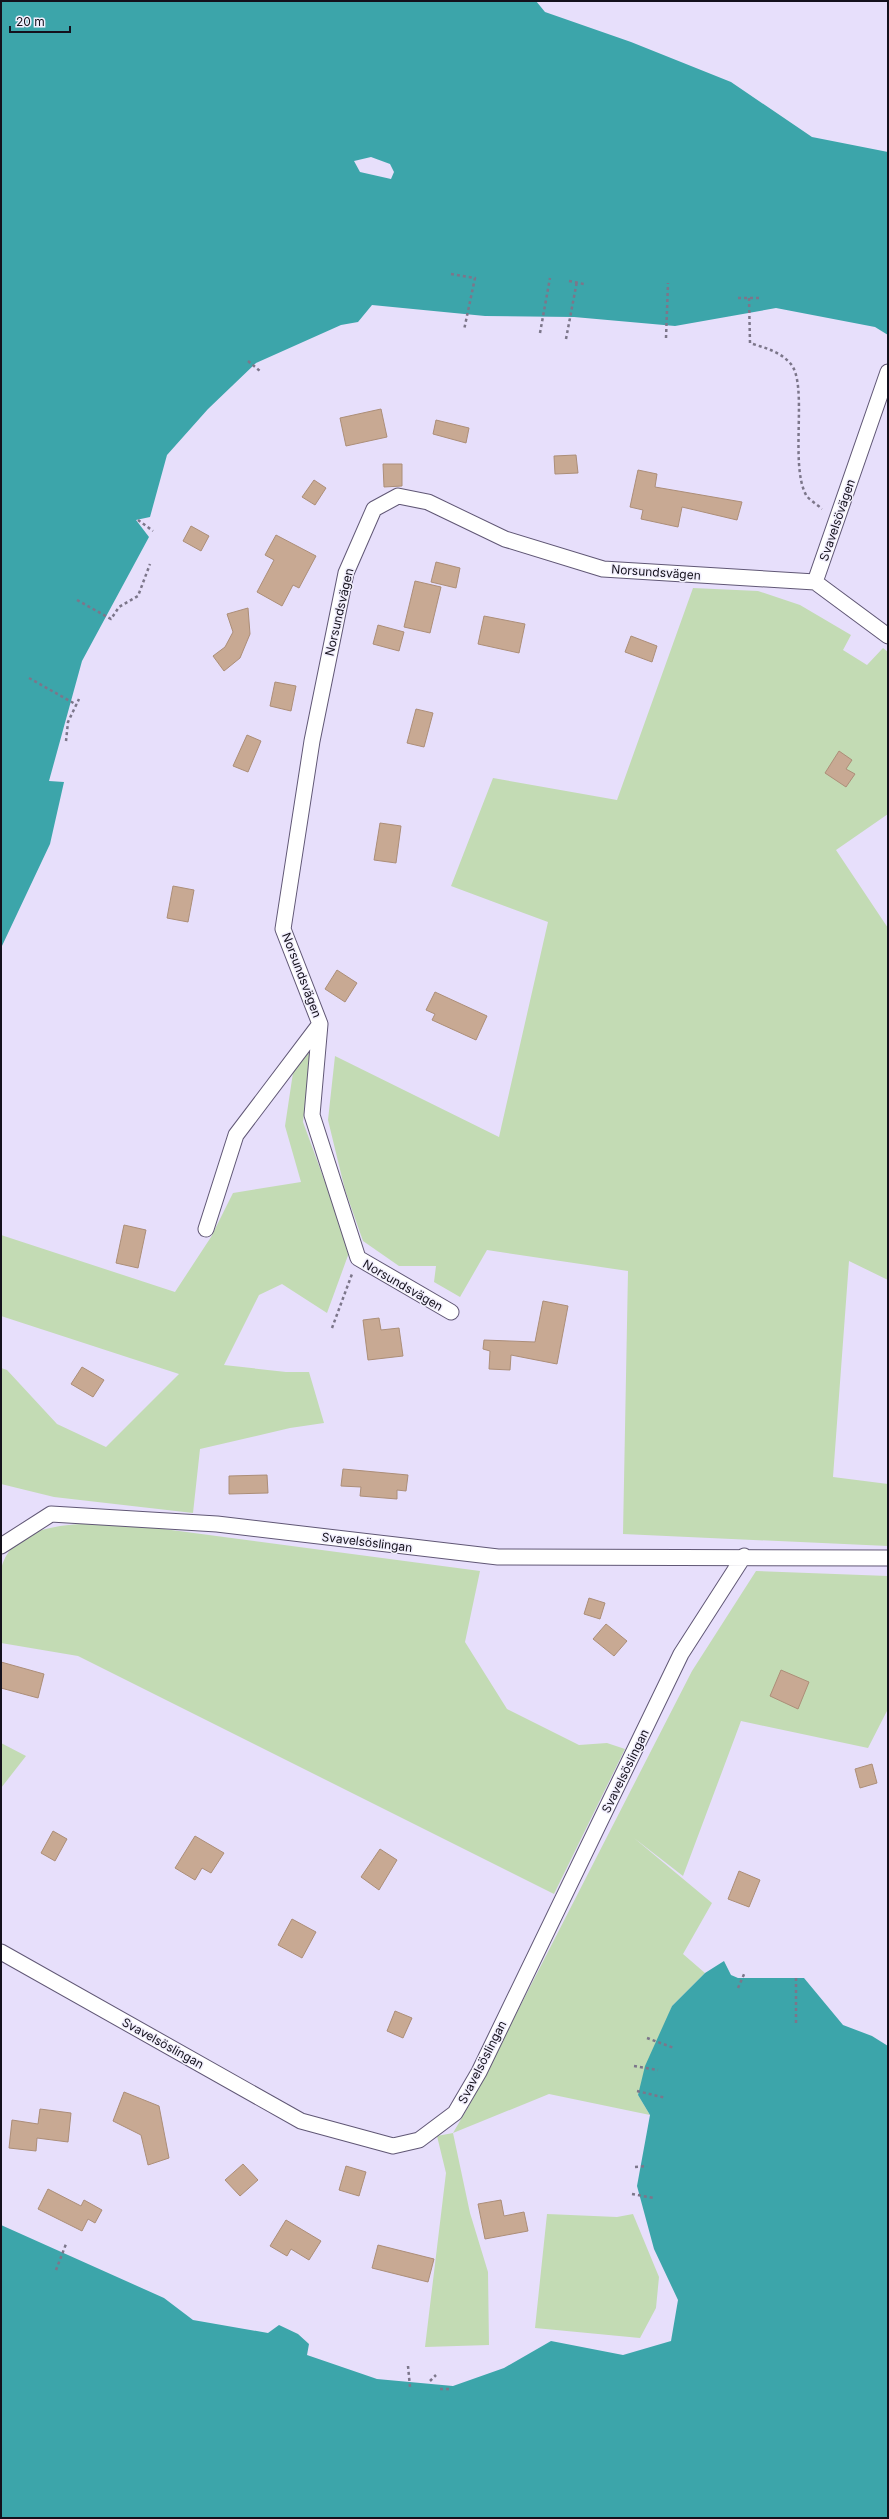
<svg xmlns="http://www.w3.org/2000/svg" width="889" height="2519" viewBox="0 0 889 2519" font-family="Inter,sans-serif">
<rect width="100%" height="100%" fill="#e7dffb"/>
<path fill="#c3dbb4" d="M693 588 758 591 800 605 851 635 843 650 867 665 883 648 888 652V814L836 850 888 928V1280L849 1261 833 1477 888 1484V1546L623 1534 628 1271 487 1250 460 1297 434 1282 436 1266H399L363 1241 345 1190 328 1120 335 1056 499 1137 548 922 451 886 493 778 617 800Z
M311 1051 303 1122 350 1250 327 1313 282 1284 259 1295 224 1365 286 1372H309L324 1423 290 1428 200 1449 193 1513 54 1497 1 1484V1368L7 1370 57 1424 106 1447 179 1374 1 1316V1235L175 1292 211 1237 233 1193 301 1182 285 1126 294 1066Z
M111 1522 480 1571 465 1642 507 1709 579 1745 607 1743 625 1749 554 1894 78 1656 1 1643C1 1625 0 1584 1 1569 13 1522 72 1525 111 1522Z
M756 1571 888 1576V1709L868 1748 741 1721 683 1876 634 1838 712 1903 683 1954 705 1973 672 2006 638 2095 650 2115 549 2094 453 2133 470 2213 488 2272 489 2345 425 2347 446 2173 437 2136 453 2133 471 2102 692 1671Z
M1 1743 26 1756 1 1788Z
M547 2214 617 2217 633 2214 659 2277 656 2308 640 2338 535 2328Z"/>
<path fill="#3ca5aa" fill-rule="evenodd" d="M1 1H536L545 12 631 42 731 82 812 137 888 152V335L875 327 776 308 675 326 574 317 485 316 372 305 358 322 341 325 256 363 208 409 167 455 150 517 136 520 149 537 82 661 49 781 64 782 50 844 1 948ZM371 157 390 164 394 172 391 179 360 172 354 161Z
M724 1961 731 1975 738 1978H804L843 2025 872 2036 888 2046V2518H1V2225L164 2298 193 2320 268 2333 279 2325 298 2334 309 2344 307 2355 377 2379 453 2386 504 2368 551 2341 623 2355 671 2341 678 2300 654 2249 637 2186 650 2115 638 2095 645 2066 672 2006 705 1973Z"/>
<path fill="#c8a993" stroke="#ac8e78" d="M381 409 387 437 346 446 340 418Z
M436 420 469 428 466 443 433 434Z
M576 455 578 473 555 474 554 456Z
M383 464H402V486L384 487Z
M638 470 657 474 655 487 742 502 737 520 682 507 678 527 641 519 643 510 630 507Z
M314 480 326 488 315 505 302 497Z
M191 526 209 536 201 551 183 541Z
M276 535 316 556 299 588 293 585 282 606 257 592 274 560 265 555Z
M436 562 460 568 456 588 431 582Z
M415 581 441 587 430 633 404 627Z
M248 608 250 634 240 658 224 671 213 656 225 647 233 632 227 614Z
M484 616 525 624 519 653 478 644Z
M378 625 404 632 399 651 373 644Z
M631 636 657 646 652 662 625 652Z
M275 682 296 686 291 711 270 706Z
M416 709 433 713 424 747 407 743Z
M247 735 261 741 248 772 233 766Z
M839 751 852 760 846 769 855 774 846 787 825 773Z
M380 823 401 826 396 863 374 860Z
M173 886 194 890 188 922 167 918Z
M337 970 357 983 345 1002 325 989Z
M435 992 487 1016 476 1040 432 1020 435 1014 426 1010Z
M124 1225 146 1230 138 1268 116 1263Z
M543 1301 568 1306 557 1364 511 1355 510 1370 489 1369 490 1351 483 1349 484 1340 535 1342Z
M379 1318 381 1330 399 1328 403 1356 368 1360 363 1320Z
M82 1367 104 1380 93 1397 71 1384Z
M343 1469 408 1475 406 1491 397 1490V1499L360 1496 361 1487 341 1486Z
M267 1475 268 1493 229 1494V1476Z
M589 1598 605 1603 600 1619 584 1614Z
M606 1624 627 1641 614 1656 593 1639Z
M1 1662 44 1674 38 1698 1 1688Z
M781 1670 809 1682 798 1709 770 1696Z
M872 1764 877 1783 860 1788 855 1769Z
M53 1831 67 1839 55 1861 41 1853Z
M195 1836 224 1853 211 1873 202 1868 195 1880 175 1868Z
M380 1849 397 1860 379 1890 361 1877Z
M739 1871 760 1880 749 1907 728 1899Z
M292 1919 316 1932 302 1958 278 1945Z
M395 2011 412 2018 403 2038 387 2031Z
M124 2092 159 2106 169 2158 148 2165 141 2135 113 2121Z
M40 2109 71 2113 68 2142 37 2138 36 2151 9 2148 12 2120 38 2124Z
M243 2164 258 2180 240 2196 225 2180Z
M346 2166 366 2172 359 2196 339 2190Z
M48 2189 81 2206 84 2200 102 2210 95 2223 88 2219 82 2231 38 2209Z
M501 2200 504 2216 524 2212 528 2231 485 2239 478 2204Z
M286 2220 321 2241 309 2260 291 2249 287 2256 270 2246Z
M378 2245 434 2259 428 2282 372 2268Z"/>
<g fill="none" stroke-linecap="round" stroke-linejoin="round">
<g stroke="#605775" stroke-width="17">
<path id="street" d="M815 582 888 372
M815 582 888 636
M206 1229 236 1135 320 1024
M451 1312 358 1258 312 1115 320 1024 283 929 312 741 346 573 374 509 398 496 428 502 505 539 603 569 815 582
M1 1546 51 1514 217 1524 498 1557 888 1558
M1 1952 301 2121 393 2146 419 2140 455 2113 479 2072 681 1654 744 1556"/>
</g>
<path stroke="#7c768a" stroke-width="2.5" stroke-dasharray="3 3" stroke-linecap="butt" d="M451 274 475 278 464 330
M569 281 584 284
M738 298H761
M749 298 750 343C765 348 779 351 790 363 809 383 789 463 806 495 809 500 818 505 822 509
M540 333 550 278
M666 338 668 283
M566 339 577 281
M248 361 260 371
M138 520 153 531
M77 600 111 619 119 607 138 596 150 564
M29 678 77 705
M66 741 68 722 79 699
M332 1328 352 1274
M738 1988 745 1972
M796 2023V1978
M647 2038 674 2048
M634 2066 658 2070
M637 2091 666 2098
M635 2167 647 2166
M632 2194 654 2198
M56 2270 66 2244
M408 2366 410 2387
M430 2381 436 2375
M440 2389H449"/>
<use href="#street" stroke="#fff" stroke-width="15"/>
</g>
<g text-anchor="middle" dominant-baseline="central" stroke-width="3" stroke-linejoin="round" paint-order="stroke">
<g font-size="12" fill="#14111c" stroke="#f2effd">
<text transform="translate(837 520) rotate(-71)">Svavelsövägen</text>
<text transform="translate(656 572) rotate(4)">Norsundsvägen</text>
<text transform="translate(339 612) rotate(-77)">Norsundsvägen</text>
<text transform="translate(302 975) rotate(69)">Norsundsvägen</text>
<text transform="translate(403 1285) rotate(30)">Norsundsvägen</text>
<text transform="translate(367 1542) rotate(7)">Svavelsöslingan</text>
<text transform="translate(625 1771) rotate(-64)">Svavelsöslingan</text>
<text transform="translate(163 2043) rotate(29)">Svavelsöslingan</text>
<text transform="translate(482 2062) rotate(-63)">Svavelsöslingan</text>
</g>
</g>
<rect width="889" height="2519" fill="none" stroke="#14111c" stroke-width="4"/>
<path d="M10 26v6h60v-6" fill="none" stroke="#14111c" stroke-width="2"/>
<text x="16" y="26" font-size="12" fill="#14111c" stroke="#f2effd" stroke-width="3" paint-order="stroke">20 m</text>
</svg>
